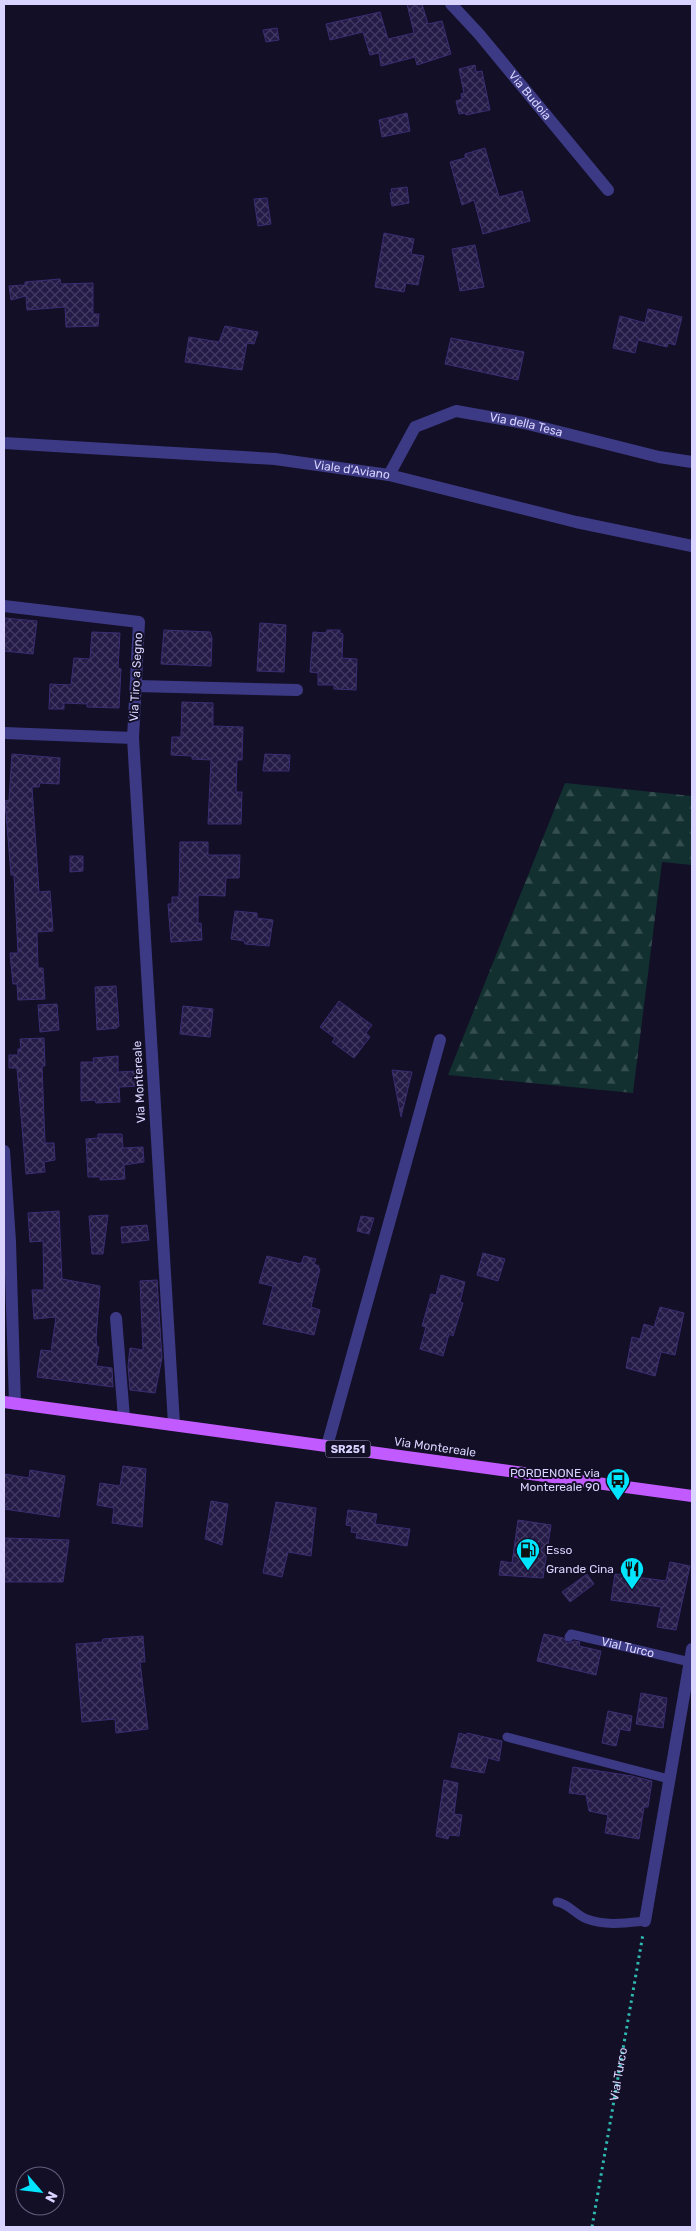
<svg xmlns="http://www.w3.org/2000/svg" width="696" height="2231" viewBox="0 0 696 2231" font-family="Rubik,sans-serif">
<defs>
<pattern id="forest-firs" width="22" height="20" patternUnits="userSpaceOnUse" patternTransform="scale(1.25)"><rect width="22" height="20" fill="#12302f"/><path d="M5 1l3.5 6h-7zM16 11l3.5 6h-7z" fill="#344d4e"/></pattern>
<pattern id="building-cross-hatch" width="8" height="8" patternUnits="userSpaceOnUse" patternTransform="scale(1.25)"><rect width="8" height="8" fill="#241b47"/><path d="M0 0l8 8M0 8l8-8" fill="none" stroke="#433b63"/></pattern>
</defs>
<rect width="100%" height="100%" fill="#130f26"/>
<path fill="url(#forest-firs)" d="M565 783 692 796V865L662 862 633 1093 448 1075Z"/>
<path fill="url(#building-cross-hatch)" stroke="#3b2d73" d="M407 4H422L428 24 442 21 451 54 417 65 415 57 381 66 379 53 370 55 363 32 330 40 326 24 380 12 388 39 414 33Z
M277 28 279 40 266 42 263 30Z
M475 65 476 72 482 71 490 110 466 115 465 113 459 114 456 101 462 99 461 94 464 93 459 69Z
M407 113 410 131 382 137 379 120Z
M485 148 499 197 522 191 530 221 483 234 474 200 462 205 450 162 465 158V154Z
M407 187 409 203 392 206 390 193 392 192 391 189Z
M267 198 271 224 258 226 254 199Z
M384 233 414 239 411 254 424 256 418 285 406 283 404 292 375 287Z
M475 245 484 287 460 291 452 249Z
M60 279 61 284 93 283V314H99L98 326 66 327 65 307 27 310 26 296 11 300 9 286 25 285V282Z
M648 309 682 317 675 345 668 343 667 347 638 340 635 353 613 348 620 316 645 323Z
M225 326 258 332 254 344 247 343 242 370 185 362 189 337 219 342Z
M451 338 524 352 518 380 445 364Z
M4 618 37 621 33 654 4 651Z
M260 623 286 625 284 672 257 671Z
M164 630 210 632 212 638 211 666 161 664Z
M327 630H340V633L343 634 342 658 357 659 356 690 334 689V685H318V673L310 672 313 632 326 633Z
M92 632 120 633 118 668 121 669 119 708 87 707V704L64 703V709H49L50 684 71 685 74 658 90 659Z
M182 702 213 703V726L243 727 242 760H237L236 792H242L241 824H208L211 760 192 759V756L171 755 172 737H181Z
M12 754 60 758 59 784 40 783 39 787H32L39 892 50 891 53 931 37 932 38 968H43L45 999 18 1000 17 984H13L10 953H18L14 875H11L5 801 9 800Z
M265 754 290 755 289 771H263Z
M180 842H208V855H240L239 878H226L225 896 198 895V924L201 923 202 940 171 942 168 904H172V897H179Z
M70 856H83V871L70 872Z
M235 911 257 913V918L273 920 269 946 245 944 244 941 231 939Z
M116 986 119 1026 117 1028 97 1030 95 987Z
M339 1001 372 1025 366 1033 370 1037 354 1058 332 1042 335 1038 320 1027Z
M57 1004 59 1030 40 1032 38 1005Z
M183 1006 213 1009 210 1037 180 1034Z
M44 1038 45 1066H42L45 1143H54L55 1160 44 1162 45 1172 26 1174 17 1068H9V1055H18V1049H21L20 1039Z
M118 1056V1072L139 1071 140 1086 119 1087 120 1102 96 1103 95 1100 81 1101V1062H94L93 1058Z
M392 1070 412 1072 401 1117Z
M98 1134H122L123 1148 143 1147 144 1162 124 1165 125 1179 100 1180V1177H88L86 1139 98 1138Z
M59 1211 62 1279 100 1286 96 1339 97 1347H99L96 1366 112 1368 113 1387 37 1377 41 1350 51 1351 56 1317 34 1319 32 1290H44L43 1241 30 1242 28 1213Z
M108 1215 103 1254H92L89 1216Z
M361 1216 374 1218 369 1234 357 1231Z
M147 1225 149 1240 122 1243 121 1227Z
M483 1253 505 1259 498 1281 477 1275Z
M267 1256 301 1264 304 1256 316 1259 314 1264 319 1266 318 1268 320 1269 311 1307 320 1310 314 1335 263 1324 273 1286 259 1283Z
M441 1275 465 1282 460 1302 463 1303 453 1336 449 1334 443 1356 420 1349 426 1327 422 1326 431 1294 436 1295Z
M157 1280 162 1358 155 1393 130 1390 128 1366 130 1348 143 1350 140 1281Z
M660 1307 684 1313 675 1355 661 1352 655 1376 626 1368 632 1337 640 1339 644 1324 654 1327Z
M123 1466 146 1469 142 1527 112 1523 114 1508 97 1505 100 1483 120 1486Z
M30 1470 65 1476 59 1517 4 1509V1474L29 1478Z
M211 1501 228 1504 222 1545 205 1539Z
M276 1502 316 1508 311 1556 288 1552 282 1577 263 1573Z
M348 1510 377 1514 375 1524 410 1529 407 1546 356 1538 357 1533 351 1532 352 1526 346 1525Z
M518 1520 551 1525 543 1578 499 1575 501 1561 512 1563Z
M4 1538 69 1540 63 1582H4Z
M670 1562 690 1566 676 1630 657 1627 661 1607 611 1600 615 1574 666 1581Z
M587 1574 594 1584 570 1602 562 1592Z
M544 1634 563 1638 568 1643 574 1641 580 1642 579 1646 601 1651 596 1675 537 1661Z
M143 1636 145 1662H140L148 1729 116 1733 115 1719 82 1722 76 1644 102 1642 103 1639Z
M641 1693 667 1698 663 1728 636 1724Z
M608 1711 632 1716 630 1731 620 1729 616 1746 602 1743Z
M459 1733 466 1735 467 1733 502 1741 499 1761 488 1758 484 1773 451 1767Z
M573 1767 632 1776 652 1781 648 1807H644L639 1839 605 1833 608 1815 589 1811 586 1795 569 1793Z
M444 1780 458 1783 454 1814 462 1815 459 1836 449 1835 448 1839 436 1836Z"/>
<g fill="none" stroke-linecap="round" stroke-linejoin="round">
<path stroke="#2fb8b0" stroke-width="3" stroke-dasharray="2.5 4" stroke-linecap="butt" id="s1" d="M592 2227 643 1934"/>
<g stroke="#3d3a85" stroke-width="9">
<path id="s2" d="M569 1637 571 1634 690 1662"/>
<path d="M507 1737 669 1779"/>
<path d="M557 1902C570 1904 575 1915 587 1919 605 1926 626 1923 645 1921"/>
</g>
<g stroke="#3d3a85" stroke-width="12">
<path id="s3" d="M451 4 479 34 608 190"/>
<path id="s4" d="M4 443 275 459 389 475 576 522 692 546"/>
<path id="s5" d="M389 475 415 427 456 411 524 423 659 457 692 462"/>
<path d="M4 606 139 622 133 738 4 733"/>
<path d="M136 686 297 690"/>
<path d="M133 738 174 1424"/>
<path d="M4 1151 10 1242 15 1404"/>
<path d="M116 1318 124 1418"/>
<path d="M327 1446 440 1040"/>
<path d="M645 1921 692 1649"/>
</g>
<path stroke="#c25bff" stroke-width="12" d="M4 1402 692 1496"/>
</g>
<defs>
<g id="bus-pin" transform="scale(1.25)"><path d="M0 17L-7.5 6A9.5 9.5 0 1 1 7.5 6Z" fill="#00e5ff" stroke="#130f26"/><path d="M-5-6H5V4H4V6H2V4H-2V6H-4V4H-5ZM-3.5-4V0h7V-4ZM-3.5 1.2v1.5H-2V1.2ZM2 1.2v1.5H3.5V1.2Z" fill="#111"/></g>
<g id="fuel-pin" transform="scale(1.25)"><path d="M0 17L-7.5 6A9.5 9.5 0 1 1 7.5 6Z" fill="#00e5ff" stroke="#130f26"/><path d="M-5.5-6h7V0h2V4h1.3V-2.5L3-4.5l.8-.8L6-3V5H2.5V1h-1V6h-7ZM-4.2-4.7v3.2H.2V-4.7Z" fill="#111"/></g>
<g id="restaurant-pin" transform="scale(1.25)"><path d="M0 17L-7.5 6A9.5 9.5 0 1 1 7.5 6Z" fill="#00e5ff" stroke="#130f26"/><path d="M-5-6h1v4h1v-4h1v4h1v-4h1v5L-1.5 .5V6h-2V.5L-5-1ZM5-6V6H3V1.5H1.5Q1.5-4 5-6Z" fill="#111"/></g>
</defs>
<g fill-rule="evenodd">
<use href="#bus-pin" x="618" y="1480"/>
<use href="#fuel-pin" x="528" y="1550"/>
<use href="#restaurant-pin" x="632" y="1569"/>
</g>
<g text-anchor="middle" dominant-baseline="central" stroke-width="4" stroke-linejoin="round" paint-order="stroke">
<rect fill="#130f26" stroke="#9e99be" stroke-width="1" x="325.5" y="1440.5" width="45" height="17" rx="4"/>
<g font-size="11" font-weight="bold" fill="#d9d4ff">
<text x="348" y="1449">SR251</text>
</g>
<g font-size="12" fill="#d9d4ff" stroke="#130f26">
<text stroke="none"><textPath href="#s3" startOffset="121">Via Budoia</textPath></text>
<text stroke="none"><textPath href="#s5" startOffset="170">Via della Tesa</textPath></text>
<text stroke="none"><textPath href="#s4" startOffset="349">Viale d'Aviano</textPath></text>
<text transform="translate(136 677) rotate(-87)">Via Tiro a Segno</text>
<text transform="translate(139 1082) rotate(-93)">Via Montereale</text>
<text transform="translate(435 1447) rotate(8)">Via Montereale</text>
<text stroke="none"><textPath href="#s2" startOffset="62">Vial Turco</textPath></text>
<text stroke="none"><textPath href="#s1" startOffset="155">Vial Turco</textPath></text>
</g>
<g font-size="12" fill="#d9d4ff" stroke="#130f26" text-anchor="end">
<text x="600" y="1473">PORDENONE via<tspan x="600" dy="14">Montereale 90</tspan></text>
<text x="546" y="1550" text-anchor="start">Esso</text>
<text x="614" y="1569">Grande Cina</text>
</g>
</g>
<rect width="696" height="2231" fill="none" stroke="#d9d4ff" stroke-width="10"/>
<g transform="translate(40 2191) rotate(118)"><circle r="24" fill="#130f26" stroke="#625e7d"/>
<path d="M0-4L9 19L0 12L-9 19Z" fill="#00e5ff"/>
<text y="-8" font-size="14" font-weight="bold" text-anchor="middle" fill="#d9d4ff">N</text>
</g>
</svg>
